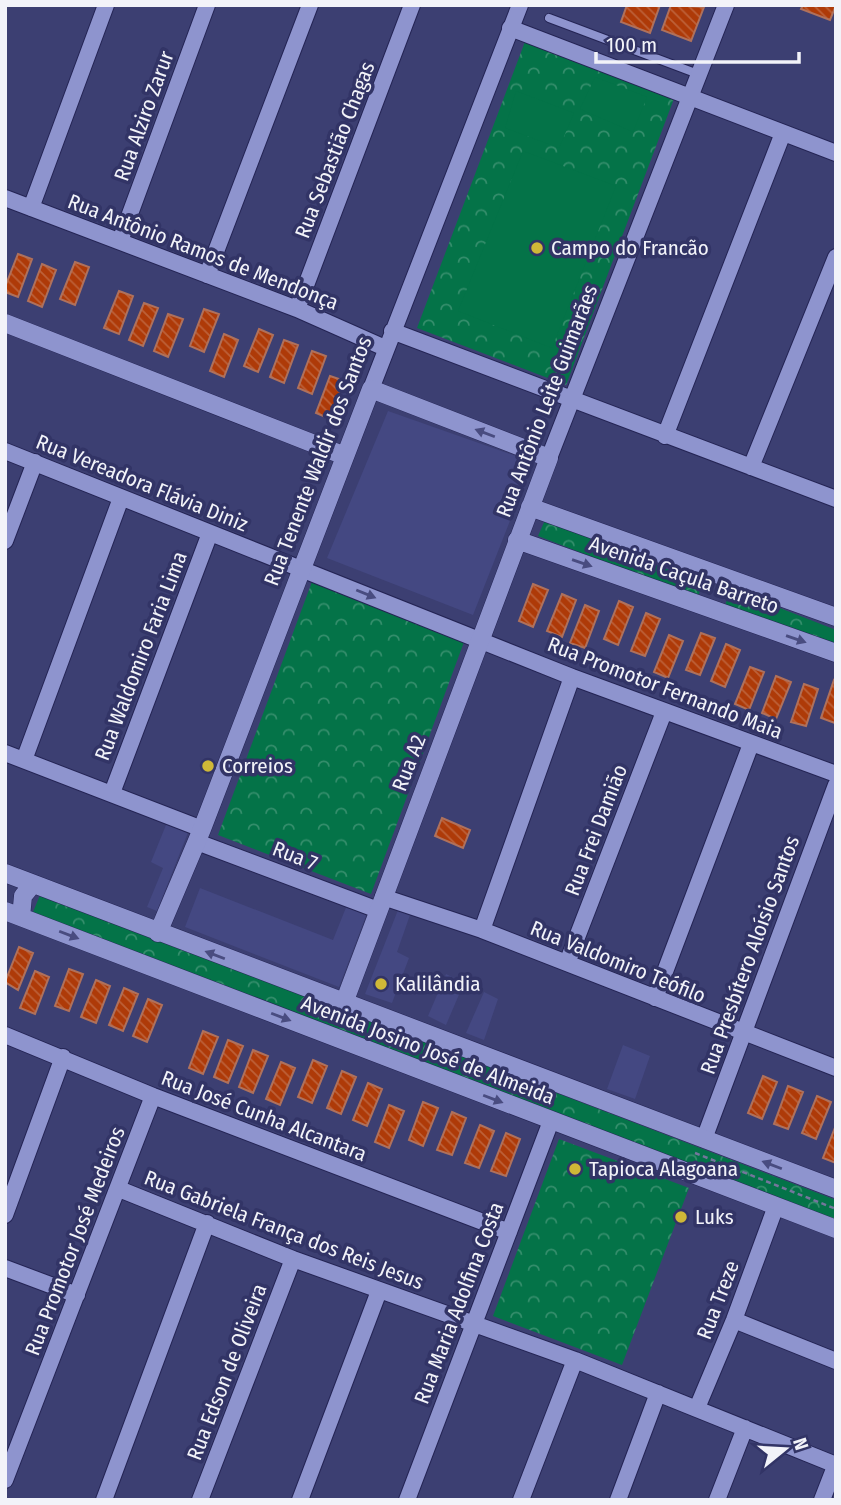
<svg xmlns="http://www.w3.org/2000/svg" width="841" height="1505" viewBox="0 0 841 1505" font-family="'Fira Sans Condensed',sans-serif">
<defs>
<pattern id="forest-crowns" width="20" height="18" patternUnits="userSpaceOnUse" patternTransform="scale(1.75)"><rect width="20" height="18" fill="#047348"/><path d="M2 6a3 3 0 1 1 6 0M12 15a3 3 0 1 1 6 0" fill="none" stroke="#358e6c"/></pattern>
<pattern id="building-back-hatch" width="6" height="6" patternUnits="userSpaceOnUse" patternTransform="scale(1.75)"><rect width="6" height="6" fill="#ae3a08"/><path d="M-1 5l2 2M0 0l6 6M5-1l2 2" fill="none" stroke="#bd6139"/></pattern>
</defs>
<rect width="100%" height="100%" fill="#3c3f72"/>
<path fill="#444882" d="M388 411 533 462 473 615 327 558Z
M168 820 189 830 157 911 147 907 163 868 151 862Z
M200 888 333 940 347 905 367 913 339 987 185 927Z
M398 910 410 915 397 952 409 958 392 1003 365 994Z
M446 974 464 983 446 1025 428 1016Z
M484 992 498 999 484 1040 466 1033Z
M623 1045 650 1056 635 1099 607 1089Z"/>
<path fill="url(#forest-crowns)" d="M526 39 675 96 566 385 417 328Z
M545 520 702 583 698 598 538 536Z
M313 579 464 642 371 894 218 835Z
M731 589 836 630V645L724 608Z
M40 895 836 1200V1224L31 917Z
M559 1139 689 1188 622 1365 493 1316Z"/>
<path fill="#047348" d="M595 77 647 97 633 132 580 109Z
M516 91 574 113 559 148 505 128Z
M523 151 616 186 552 348 458 311Z"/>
<path fill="url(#building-back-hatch)" stroke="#af715c" stroke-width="2" d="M627 5H660L650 33 621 22Z
M671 5 704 7 691 41 662 30Z
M803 5H836L830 20 801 9Z
M18 254 32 259 18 297 5 292V287Z
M75 262 89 267 75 305 60 299Z
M42 264 56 270 42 307 28 301Z
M119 291 133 296 119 334 104 328Z
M144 303 158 308 143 346 129 340Z
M204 309 219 314 204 352 190 346Z
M168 314 183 319 168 357 154 351Z
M259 329 273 335 258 372 244 366Z
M224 334 238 340 224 377 210 371Z
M284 340 298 345 284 383 270 377Z
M312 351 326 356 312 394 298 388Z
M330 376 345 381 330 419 316 413Z
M533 584 548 590 533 627 519 621Z
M562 594 576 600 562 637 547 631Z
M619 601 633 607 618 645 604 639Z
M585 605 599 611 585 648 570 643Z
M646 613 660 619 645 656 631 651Z
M701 633 715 638 700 675 686 670Z
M669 635 683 641 668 678 654 672Z
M726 644 740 650 725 687 711 681Z
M750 667 764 672 749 710 735 704Z
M776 676 791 682 776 719 762 713Z
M834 680 836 681 835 723 821 718Z
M804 684 818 689 806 726 791 722Z
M442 818 470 830 463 848 435 836Z
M19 947 33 953 18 990 5 982Z
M69 969 83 974 69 1011 55 1006Z
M35 971 49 977 35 1014 20 1008Z
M96 980 110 986 96 1023 81 1017Z
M124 988 138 994 123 1031 109 1025Z
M148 999 162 1005 147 1042 133 1036Z
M203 1031 218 1037 203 1074 189 1068Z
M228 1040 243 1046 228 1083 214 1077Z
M253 1050 268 1056 253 1093 239 1087Z
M313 1060 327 1066 312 1103 298 1097Z
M281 1062 295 1068 280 1105 266 1099Z
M342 1071 356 1077 341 1114 327 1108Z
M763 1076 777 1082 762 1119 748 1113Z
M368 1083 382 1089 367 1126 353 1120Z
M788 1086 803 1092 788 1129 774 1124Z
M817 1096 831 1102 816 1139 802 1133Z
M423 1102 438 1108 423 1146 409 1140Z
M389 1105 404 1111 389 1148 375 1142Z
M452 1112 466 1118 452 1155 437 1150Z
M480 1125 494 1131 479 1168 465 1163Z
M836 1125V1163L823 1158Z
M506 1133 520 1139 506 1176 491 1171Z"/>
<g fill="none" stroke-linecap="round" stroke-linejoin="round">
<g stroke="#242454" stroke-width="10">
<path id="lane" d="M549 18 698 74"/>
</g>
<g stroke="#242454" stroke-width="18">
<path id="street" d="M510 28 836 153
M5 198 297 309 385 348
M31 208 106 5
M120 241 207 5
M207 275 310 5
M297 309 412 5
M392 331 836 499
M371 389 520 5
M665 436 783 133
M5 451 572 677 836 774
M549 458 726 5
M751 467 836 257
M5 541 35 462
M5 753 202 829
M24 760 121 498
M112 793 210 533
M197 842 378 910
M383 897 482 930 836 1068
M482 930 572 677
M567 963 664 712
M655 998 751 744
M5 1035 153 1096 509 1232
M704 1139 836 785
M119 1189 293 1259 575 1360 836 1465
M5 1215 63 1057
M5 1268 77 1295
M734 1320 836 1361
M697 1408 734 1320 776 1206
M5 1480 153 1096
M104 1500 207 1223
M200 1500 293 1259
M300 1500 379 1291
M407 1500 551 1121
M521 1500 575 1360
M618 1500 658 1393
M717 1500 745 1428
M822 1500 836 1464"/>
</g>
<g stroke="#242454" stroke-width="19">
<path id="secondary" d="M5 323 345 456
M530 507 836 617
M517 540 836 653
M5 873 836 1189
M5 911 836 1229
M21 917 23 896 33 884
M158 933 202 829 371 389 549 458 344 1003"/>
</g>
<path stroke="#74769c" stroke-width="2.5" stroke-dasharray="5 3.5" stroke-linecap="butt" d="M610 553 662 574
M695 1153 836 1209"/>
<use href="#lane" stroke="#8e94ce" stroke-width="8"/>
<use href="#street" stroke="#8e94ce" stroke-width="16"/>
<use href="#secondary" stroke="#8e94ce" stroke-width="18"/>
</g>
<defs><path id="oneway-solid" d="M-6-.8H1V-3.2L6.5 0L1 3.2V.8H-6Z" transform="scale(1.75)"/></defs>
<g fill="#494c80">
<use href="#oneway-solid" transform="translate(485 433) rotate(-159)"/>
<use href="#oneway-solid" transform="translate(582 563) rotate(19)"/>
<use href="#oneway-solid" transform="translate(366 594) rotate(22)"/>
<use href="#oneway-solid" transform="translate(796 639) rotate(19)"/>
<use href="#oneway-solid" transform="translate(69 935) rotate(21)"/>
<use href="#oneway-solid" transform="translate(215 955) rotate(-159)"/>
<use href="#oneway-solid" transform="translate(281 1017) rotate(21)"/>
<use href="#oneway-solid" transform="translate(493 1099) rotate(21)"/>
<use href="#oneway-solid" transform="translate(772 1165) rotate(-159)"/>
</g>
<g fill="#cfb837" stroke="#323466" stroke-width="2.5">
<circle cx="537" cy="248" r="7"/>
<circle cx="208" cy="766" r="7"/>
<circle cx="381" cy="984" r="7"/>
<circle cx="575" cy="1169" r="7"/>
<circle cx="681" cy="1217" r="7"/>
</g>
<g text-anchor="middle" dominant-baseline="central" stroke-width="7" stroke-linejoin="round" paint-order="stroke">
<g font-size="21" fill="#f2f3f9" stroke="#323466">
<text transform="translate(144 116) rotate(-70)">Rua Alziro Zarur</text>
<text transform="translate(335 150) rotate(-69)">Rua Sebastião Chagas</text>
<text transform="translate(203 252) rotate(21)">Rua Antônio Ramos de Mendonça</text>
<text transform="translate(547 401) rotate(-69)">Rua Antônio Leite Guimarães</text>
<text transform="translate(318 461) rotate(-69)">Rua Tenente Waldir dos Santos</text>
<text transform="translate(142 483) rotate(22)">Rua Vereadora Flávia Diniz</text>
<text transform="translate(684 575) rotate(19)">Avenida Caçula Barreto</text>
<text transform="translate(141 656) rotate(-69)">Rua Waldomiro Faria Lima</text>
<text transform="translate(665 688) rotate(21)">Rua Promotor Fernando Maia</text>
<text transform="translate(409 763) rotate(-69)">Rua A2</text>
<text transform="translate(596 830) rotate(-69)">Rua Frei Damião</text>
<text transform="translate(295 856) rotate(21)">Rua 7</text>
<text transform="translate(750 955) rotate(-70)">Rua Presbítero Aloísio Santos</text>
<text transform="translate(618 962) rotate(22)">Rua Valdomiro Teófilo</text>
<text transform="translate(428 1050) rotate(21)">Avenida Josino José de Almeida</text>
<text transform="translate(264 1116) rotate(21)">Rua José Cunha Alcantara</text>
<text transform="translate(284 1230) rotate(21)">Rua Gabriela França dos Reis Jesus</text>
<text transform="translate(75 1241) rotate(-69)">Rua Promotor José Medeiros</text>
<text transform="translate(718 1300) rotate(-69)">Rua Treze</text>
<text transform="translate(459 1303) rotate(-69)">Rua Maria Adolfina Costa</text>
<text transform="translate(227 1372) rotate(-69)">Rua Edson de Oliveira</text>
</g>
<g font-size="21" fill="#f2f3f9" stroke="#323466" text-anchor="start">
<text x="551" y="248">Campo do Francão</text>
<text x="222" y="766">Correios</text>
<text x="395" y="984">Kalilândia</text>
<text x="589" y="1169">Tapioca Alagoana</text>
<text x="695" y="1217">Luks</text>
</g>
</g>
<rect width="841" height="1505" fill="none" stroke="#f2f3f9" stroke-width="14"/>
<g transform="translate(785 1449) rotate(72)" stroke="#323466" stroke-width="5" paint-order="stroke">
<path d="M0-5L12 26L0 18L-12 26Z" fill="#f2f3f9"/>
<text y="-10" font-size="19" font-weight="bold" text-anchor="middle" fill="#f2f3f9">N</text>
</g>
<path d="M596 52v10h203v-10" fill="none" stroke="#f2f3f9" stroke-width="3.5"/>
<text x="606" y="52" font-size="21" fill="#f2f3f9" stroke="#323466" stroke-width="5" paint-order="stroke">100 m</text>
</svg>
